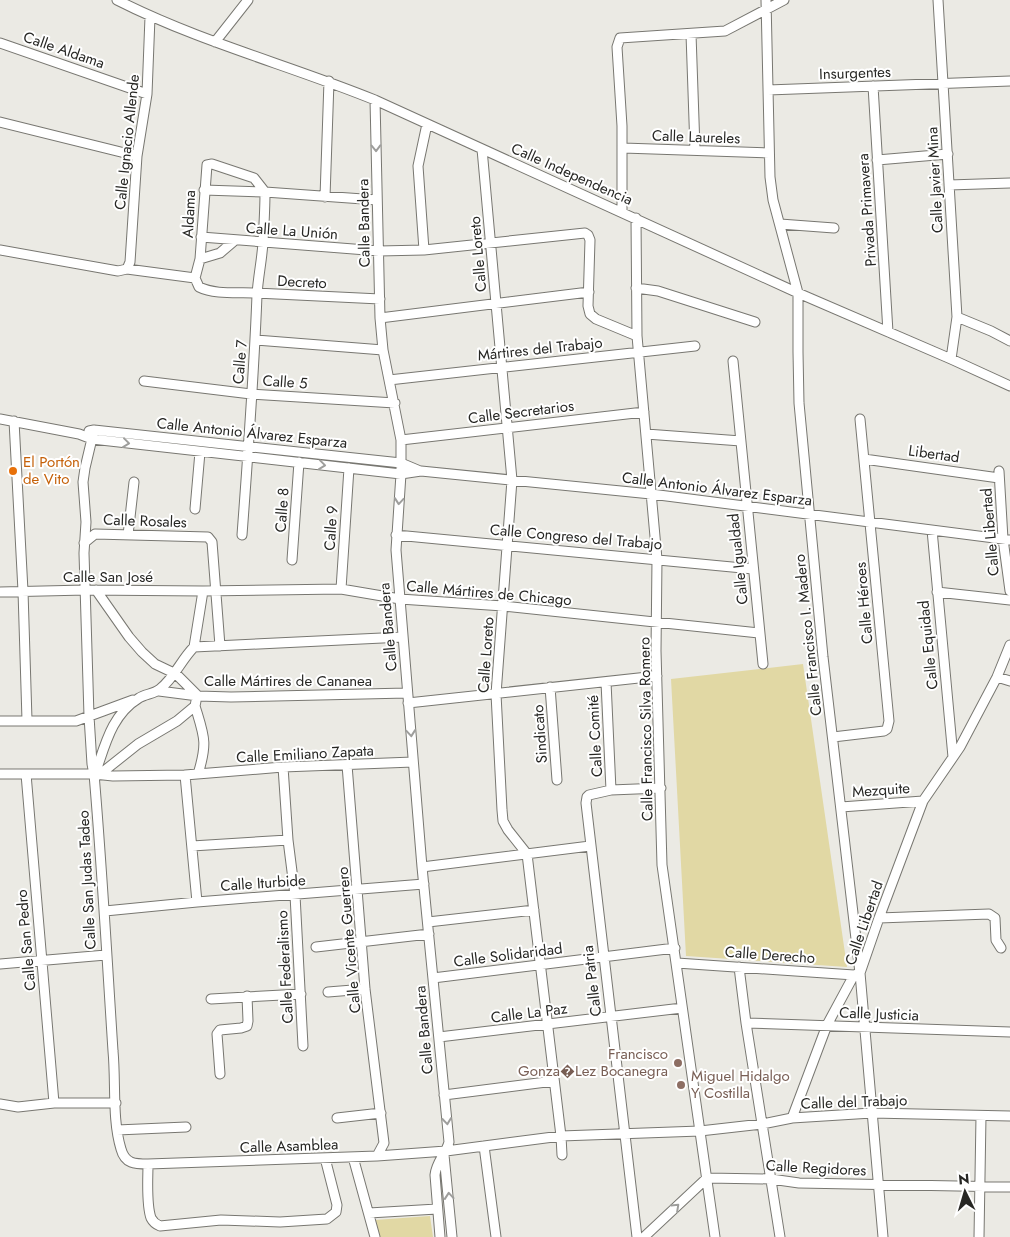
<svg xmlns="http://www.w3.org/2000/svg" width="1010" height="1237" viewBox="0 0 1010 1237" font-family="Jost,sans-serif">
<rect width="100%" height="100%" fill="#ebeae4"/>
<path fill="#e1d8a4" d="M803 664 847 967 686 956 671 679Z
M430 1216 433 1237H379L375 1220Z"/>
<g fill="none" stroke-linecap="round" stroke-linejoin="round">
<g stroke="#787771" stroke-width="11">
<path id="minor" d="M117 0C200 42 289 65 375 100L798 293 951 359 1010 386
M766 0 770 177 773 200 798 293V352L799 403 823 657 860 973
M938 0 957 317 951 359
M691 34 695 149
M215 42 248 0
M0 43 147 94
M873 86 888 332
M768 90 1010 81
M375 100 380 318 383 350 401 440V474L396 550 422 867 449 1142C446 1154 436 1162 435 1175L440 1237
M0 122 137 156
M623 148 769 153
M482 149 512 480 496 694 502 810 503 821 508 830 527 854 561 1136 562 1155
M877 160 948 154
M949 185 1010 183
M204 190 265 192 377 200
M325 197 329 81
M622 212V126L617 47 620 38 725 31 784 0
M636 218 637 336 657 559 656 651 662 865 715 1237
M780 224 834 228
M201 237 379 251 424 250 585 233 588 235 590 240 588 306 590 314 596 319 637 336
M0 250 118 271 127 269 195 278
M424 250 418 166 427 124
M200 259 220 253 234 241
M127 269 130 262 137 156 147 94 150 17
M636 288 658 291 755 322
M957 317 991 331 1010 341
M380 318 589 292
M256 340 383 350
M733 361 763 664
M389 380 695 346
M144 381 251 394 395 403
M0 419 79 434 92 439 392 473 401 474 421 471 651 494 1010 540
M14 421 23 591 27 720
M94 430 85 468 83 482 86 522 84 553 89 716 92 764 94 774C102 867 107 959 113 1051 116 1082 112 1120 121 1149 125 1164 135 1164 148 1164L377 1156 446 1151 561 1136 700 1131 762 1124 792 1118 872 1113 1010 1116
M89 431 94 430 401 463 420 471
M646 434 741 441
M401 440 644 412
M864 459 999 478
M999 471 1003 539 1010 591
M195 509 200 452
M932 530 953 757
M128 535 134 482
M242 535C248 455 254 375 257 295 258 277 262 260 263 242 264 225 265 209 265 192L254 178 212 164 207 165 200 259 195 278 199 287C215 295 238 292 256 293 297 295 338 297 380 299
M396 535 753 569
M84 543 95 534 208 537 212 542 220 646
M292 560 299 462
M341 589 349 468
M96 590 129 637 142 652 155 664 176 674 198 696
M0 592 86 590 203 591 341 589 400 599 503 606 759 633
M937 592 1010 600
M194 647 203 591
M997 677 1010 681
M606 682 611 790
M550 687 557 780
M159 691 198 696 231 697 407 693
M196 701 195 706C204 736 208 742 198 774
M408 703 657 676
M0 721H76L133 700
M833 737 884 731 887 729 889 721 860 419
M347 765 365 989 384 1143 377 1156
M283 767 288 840 295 895 303 1046
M0 774H94L113 776 185 775 283 767 413 762
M26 774 54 1103
M95 774C105 746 111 715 139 698 145 694 154 694 160 689 175 677 181 660 194 647L403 637
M99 775 138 744 177 721 195 706
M185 775 197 902
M841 807 923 801
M192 846 288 840
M422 867 590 846
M105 911 197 902 424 884
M879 918 989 914 995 918 996 940 1001 948
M428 922 534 910
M316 947 429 934
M677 963 854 975 860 973
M0 964 106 955
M739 967 746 1023 780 1237
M433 978 675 948
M328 992 365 989
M211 999 301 994
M746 1023 1010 1032
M439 1037 682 1008
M220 1074 217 1034 220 1030 241 1028 247 1026 248 1021 247 996
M444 1095 554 1081
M0 1104 18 1107 54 1103H116
M337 1118 381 1113
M792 1118 827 1025 854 975
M117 1130 186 1127
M484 1146 496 1237
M444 1155 452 1237
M353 1157 375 1237
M148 1164C148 1179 146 1204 151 1218 153 1222 155 1224 160 1226L221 1220 280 1222 327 1219 336 1212 337 1205 325 1158
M369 1213 437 1209
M637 1237 586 803 587 797 589 795 611 790 661 788
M644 1237 707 1178 771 1179 799 1183 1010 1187
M883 1237 860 973 879 918 923 801 960 747 997 677 1010 645
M979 1237 981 1116"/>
</g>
<use href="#minor" stroke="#fff" stroke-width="9"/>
</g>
<defs><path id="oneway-chevron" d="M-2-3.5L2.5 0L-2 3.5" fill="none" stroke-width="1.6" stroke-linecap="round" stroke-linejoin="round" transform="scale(1.25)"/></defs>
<g stroke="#9e9e9c">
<use href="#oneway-chevron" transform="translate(376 148) rotate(89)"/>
<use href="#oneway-chevron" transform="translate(126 443) rotate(7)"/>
<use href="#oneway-chevron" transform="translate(322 465) rotate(7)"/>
<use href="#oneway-chevron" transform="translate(399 501) rotate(95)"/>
<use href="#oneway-chevron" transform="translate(411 733) rotate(85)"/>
<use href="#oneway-chevron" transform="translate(447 1121) rotate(84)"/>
<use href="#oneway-chevron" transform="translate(449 1196) rotate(-95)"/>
<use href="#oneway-chevron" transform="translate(676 1207) rotate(-43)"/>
</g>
<circle fill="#e8710a" stroke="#fff" stroke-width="2" cx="13" cy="471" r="5"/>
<g fill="#8d6e63" stroke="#fff" stroke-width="2">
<circle cx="678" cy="1063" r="5"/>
<circle cx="681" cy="1085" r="5"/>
</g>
<g text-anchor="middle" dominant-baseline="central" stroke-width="4" stroke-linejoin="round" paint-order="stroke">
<g font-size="15" fill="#272724" stroke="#fff">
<text transform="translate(64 50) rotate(19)">Calle Aldama</text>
<text transform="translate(855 73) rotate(-2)">Insurgentes</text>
<text transform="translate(696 137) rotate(2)">Calle Laureles</text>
<text transform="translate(127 142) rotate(-84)">Calle Ignacio Allende</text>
<text transform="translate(572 174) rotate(24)">Calle Independencia</text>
<text transform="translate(935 180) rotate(-93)">Calle Javier Mina</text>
<text transform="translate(867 210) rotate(-94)">Privada Primavera</text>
<text transform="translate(189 214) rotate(-87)">Aldama</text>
<text transform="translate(364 223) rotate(-91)">Calle Bandera</text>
<text transform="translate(292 231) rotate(4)">Calle La Unión</text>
<text transform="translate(478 254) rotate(-95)">Calle Loreto</text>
<text transform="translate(302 282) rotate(3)">Decreto</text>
<text transform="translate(540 349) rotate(-6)">Mártires del Trabajo</text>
<text transform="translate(240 362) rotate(-85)">Calle 7</text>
<text transform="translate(285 382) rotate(4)">Calle 5</text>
<text transform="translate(521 412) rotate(-7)">Calle Secretarios</text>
<text transform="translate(252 433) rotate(6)">Calle Antonio Álvarez Esparza</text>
<text transform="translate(934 454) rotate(8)">Libertad</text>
<text transform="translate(717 489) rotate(7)">Calle Antonio Álvarez Esparza</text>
<text transform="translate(282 510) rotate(-86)">Calle 8</text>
<text transform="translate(145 521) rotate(2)">Calle Rosales</text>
<text transform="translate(331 528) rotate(-86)">Calle 9</text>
<text transform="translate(990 532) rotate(-95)">Calle Libertad</text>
<text transform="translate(576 537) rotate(5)">Calle Congreso del Trabajo</text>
<text transform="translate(738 559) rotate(-96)">Calle Igualdad</text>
<text x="108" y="577">Calle San José</text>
<text transform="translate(489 593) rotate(5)">Calle Mártires de Chicago</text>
<text transform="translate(864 603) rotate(-95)">Calle Héroes</text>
<text transform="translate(388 627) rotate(-95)">Calle Bandera</text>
<text transform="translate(808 635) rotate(-96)">Calle Francisco I. Madero</text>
<text transform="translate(928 645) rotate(-96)">Calle Equidad</text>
<text transform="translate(486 655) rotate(-86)">Calle Loreto</text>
<text x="288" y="681">Calle Mártires de Cananea</text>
<text transform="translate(646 729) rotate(-91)">Calle Francisco Silva Romero</text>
<text transform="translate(540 734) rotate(-94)">Sindicato</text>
<text transform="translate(595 736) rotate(-93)">Calle Comité</text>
<text transform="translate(305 754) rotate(-3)">Calle Emiliano Zapata</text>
<text transform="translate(881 790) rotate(-4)">Mezquite</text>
<text transform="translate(87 880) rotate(-93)">Calle San Judas Tadeo</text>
<text transform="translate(263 883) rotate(-4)">Calle Iturbide</text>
<text transform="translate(864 923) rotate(-71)">Calle Libertad</text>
<text transform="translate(26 940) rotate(-95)">Calle San Pedro</text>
<text transform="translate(349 940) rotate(-95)">Calle Vicente Guerrero</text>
<text transform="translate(508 955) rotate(-7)">Calle Solidaridad</text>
<text transform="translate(770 955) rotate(4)">Calle Derecho</text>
<text transform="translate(285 967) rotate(-93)">Calle Federalismo</text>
<text transform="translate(592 981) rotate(-97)">Calle Patria</text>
<text transform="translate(529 1013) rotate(-7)">Calle La Paz</text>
<text transform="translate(879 1014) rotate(2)">Calle Justicia</text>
<text transform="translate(424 1030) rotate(-95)">Calle Bandera</text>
<text transform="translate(854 1102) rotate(-2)">Calle del Trabajo</text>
<text transform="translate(289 1146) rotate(-2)">Calle Asamblea</text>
<text transform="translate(816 1168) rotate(3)">Calle Regidores</text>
</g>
<g font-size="15" fill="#c56008" stroke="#fff" text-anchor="start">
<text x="23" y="462">El Portón<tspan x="23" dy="17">de Vito</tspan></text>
</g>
<g font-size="15" fill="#785e54" stroke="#fff" text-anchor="end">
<text x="668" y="1054">Francisco<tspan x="668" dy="17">Gonza�Lez Bocanegra</tspan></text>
<text x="691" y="1076" text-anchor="start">Miguel Hidalgo<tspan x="691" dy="17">Y Costilla</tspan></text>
</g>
</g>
<g transform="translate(965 1192) rotate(355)" stroke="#ffffff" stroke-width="4" paint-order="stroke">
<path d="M0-4L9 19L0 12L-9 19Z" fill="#272724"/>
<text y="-8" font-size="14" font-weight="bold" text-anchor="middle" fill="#272724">N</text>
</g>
</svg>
